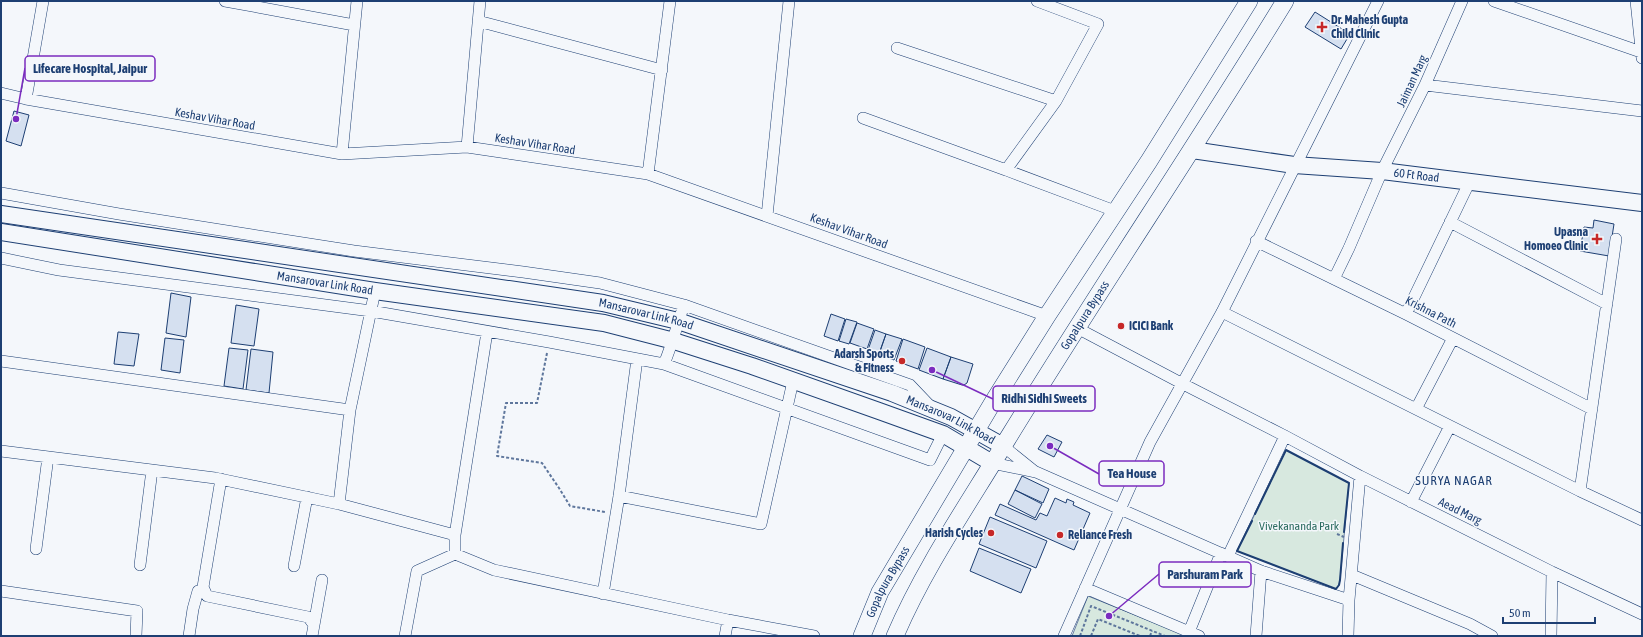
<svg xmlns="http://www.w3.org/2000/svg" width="1643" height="637" viewBox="0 0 1643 637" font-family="'Asap Condensed',sans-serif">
<rect width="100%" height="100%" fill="#f4f7fb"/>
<path fill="#d7e8df" stroke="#687fa3" d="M1286 450 1349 483 1340 580 1339 585 1336 589 1237 551Z
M1088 596 1187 636H1072Z"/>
<path fill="#d5e0f0" stroke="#1d3f73" d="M1315 12 1350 34 1341 49 1305 27Z
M14 111 29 115 21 146 6 141Z
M1594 220 1614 224 1609 256 1580 251 1584 227 1593 228Z
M171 293 191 297 186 337 166 333Z
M236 305 259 309 254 346 231 343Z
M831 314 845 319 838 341 824 336Z
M846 319 857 322 849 344 839 341Z
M857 323 874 329 867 349 850 343Z
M875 330 886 334 879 354 868 350Z
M118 332 139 334 134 366 114 364Z
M886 334 902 339 894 360 879 354Z
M165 338 184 340 180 373 161 370Z
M903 339 925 347 918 369 896 361Z
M229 348 248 350 243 389 224 386Z
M927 348 951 357 943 379 919 370Z
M251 349 273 352 269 393 246 390Z
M951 357 973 364 967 383 964 385H962L943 379Z
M1047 435 1062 442 1054 457 1038 449Z
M1022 476 1049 489 1043 503 1015 490Z
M1015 490 1042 504 1035 518 1008 504Z
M1055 498 1066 503 1067 499 1074 502 1073 505 1090 513 1074 550 995 515 1000 504 1036 520 1040 513 1047 516Z
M990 517 1047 541 1036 568 979 544Z
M979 548 1031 569 1021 593 970 571Z"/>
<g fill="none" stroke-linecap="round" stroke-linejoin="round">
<g stroke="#1d3f73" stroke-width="12">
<path id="street" d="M225 1 354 25
M1494 1 1641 52
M1636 1 1642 58
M478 21 662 70
M897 48 1056 101 1098 24 1037 1
M1425 85 1642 111
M1 93 26 99 342 154 467 147 648 174 1047 316
M26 99 43 1
M863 118 1006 170 1056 101
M467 147 480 1
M342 154 357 1
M1006 170 1115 211
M648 174 670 1
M1 193 119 214 354 251 523 272 600 283 684 305 910 385 930 406
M767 216 789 1
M1450 222 1607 304
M1256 241 1406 314 1592 409
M1 258 59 270 371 311 549 342 664 364 930 460 943 434
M1334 279 1349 248 1382 171 1425 85 1462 1
M1222 312 1580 491 1642 520
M1406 314 1470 181
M1077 328 1183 384 1285 436 1360 476 1552 572 1642 614
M1 361 350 410
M664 364C672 345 677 325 684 305
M1416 409 1453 338
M1003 446 1034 471
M1 451 215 478 339 504 455 535
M992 463 1036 472 1261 571 1349 600
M221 479 203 587 207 596 308 617 314 625 312 636
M1580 491 1616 239
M619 496 761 524 793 381
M1411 502 1450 426
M339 504 350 410 375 291
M36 549 48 457
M455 554V535L487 332
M1228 556 1285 436
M140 565 152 470
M294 566 307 497
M1352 575 1470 624 1492 636
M1085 588 1199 636
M1 591 137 611 136 636
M603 594 619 496 637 359
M314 625 322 580
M1189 632 1221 553
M189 636 193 609 198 591
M405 636 417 571 455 554 494 570 728 620 814 636
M725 636 728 620
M1064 636 1150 442 1222 312 1378 1
M1256 636 1261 571
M1348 636 1349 600 1360 476
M1551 636 1552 572"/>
</g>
<g stroke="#1d3f73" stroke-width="18">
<g id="secondary">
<path id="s1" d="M1192 150 1294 165 1382 171 1642 203"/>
<path id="s2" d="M1 214 603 303 678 321 892 393 951 417 1003 446"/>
<path id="s3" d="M1 232 375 291 604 323 674 341 752 366 879 411 943 434 992 463"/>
</g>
</g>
<g stroke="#1d3f73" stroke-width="18">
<g id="primary">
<path id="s4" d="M862 636 880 592 993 402 1047 316 1149 161 1249 1"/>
<path id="s5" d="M895 636C925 566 969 503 1008 438 1098 291 1195 148 1285 1"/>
</g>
</g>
<path stroke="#5e769c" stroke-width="2" stroke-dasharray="3 2" stroke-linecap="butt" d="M547 353 537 403H506L497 456 542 463 559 488 570 506 605 512
M1337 534 1344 537
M1080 636 1091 606 1165 636
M1091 636 1098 619 1140 636
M1150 636 1152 631"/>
<use href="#street" stroke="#f4f7fb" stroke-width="11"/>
<use href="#secondary" stroke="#f4f7fb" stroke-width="16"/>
<use href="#primary" stroke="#f4f7fb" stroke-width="17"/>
<path stroke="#1d3f73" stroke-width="2" d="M1255 514 1286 450 1349 483 1344 532
M1252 521 1237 551 1336 589 1339 585 1340 580 1343 543"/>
</g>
<g fill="#c62828" stroke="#f4f7fb" stroke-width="1.5">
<path d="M1320 21h4v4h4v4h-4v4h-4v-4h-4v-4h4z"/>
<path d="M1595 233h4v4h4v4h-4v4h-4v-4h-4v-4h4z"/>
<circle cx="1121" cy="326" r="4"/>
<circle cx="902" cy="361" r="4"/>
<circle cx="991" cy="533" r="4"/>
<circle cx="1060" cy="535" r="4"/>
</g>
<g text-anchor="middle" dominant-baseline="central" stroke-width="3" stroke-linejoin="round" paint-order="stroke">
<g font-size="12" font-weight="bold" fill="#1d3f73" stroke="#f4f7fb" text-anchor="start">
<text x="1331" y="20">Dr. Mahesh Gupta<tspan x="1331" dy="14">Child Clinic</tspan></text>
<text x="1588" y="232" text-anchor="end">Upasna<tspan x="1588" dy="14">Homoeo Clinic</tspan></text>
<text x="1129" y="326">ICICI Bank</text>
<text x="894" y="354" text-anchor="end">Adarsh Sports<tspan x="894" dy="14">&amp; Fitness</tspan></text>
<text x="983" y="533" text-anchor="end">Harish Cycles</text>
<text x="1068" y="535">Reliance Fresh</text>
</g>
<g font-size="12" fill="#1d3f73" stroke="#f4f7fb">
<text transform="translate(1412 81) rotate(-65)">Jaiman Marg</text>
<text transform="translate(215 119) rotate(10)">Keshav Vihar Road</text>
<text transform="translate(535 144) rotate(9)">Keshav Vihar Road</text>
<text stroke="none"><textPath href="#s1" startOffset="226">60 Ft Road</textPath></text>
<text transform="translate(849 231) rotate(20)">Keshav Vihar Road</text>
<text stroke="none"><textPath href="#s3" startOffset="328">Mansarovar Link Road</textPath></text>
<text transform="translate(1431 312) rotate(27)">Krishna Path</text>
<text stroke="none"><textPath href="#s2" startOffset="653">Mansarovar Link Road</textPath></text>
<text stroke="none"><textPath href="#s5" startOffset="373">Gopalpura Bypass</textPath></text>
<text stroke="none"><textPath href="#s2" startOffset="976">Mansarovar Link Road</textPath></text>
<text transform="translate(1460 511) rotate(26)">Aead Marg</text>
<text stroke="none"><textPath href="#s4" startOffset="60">Gopalpura Bypass</textPath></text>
</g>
<g font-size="12" fill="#2c6c60" stroke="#f4f7fb">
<text x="1299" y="526">Vivekananda Park</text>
</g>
<g font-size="13" letter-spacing="1" fill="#1d3f73" stroke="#f4f7fb">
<text x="1454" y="480">SURYA NAGAR</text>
</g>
</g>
<path fill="none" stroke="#7b2cbf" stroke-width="1.5" d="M16 119L25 68M932 370L993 399M1050 446L1099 474M1109 616L1159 574"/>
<g fill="#7b2cbf" stroke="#f4f7fb" stroke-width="1.5">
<circle cx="16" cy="119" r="4"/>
<circle cx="932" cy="370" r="4"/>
<circle cx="1050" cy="446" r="4"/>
<circle cx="1109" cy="616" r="4"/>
</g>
<g fill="#f4f7fb" stroke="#7b2cbf" stroke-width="1.5">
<rect x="25" y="56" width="130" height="25" rx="4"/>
<rect x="993" y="386" width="102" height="25" rx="4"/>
<rect x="1099" y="461" width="65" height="25" rx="4"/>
<rect x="1159" y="562" width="92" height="25" rx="4"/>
</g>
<g font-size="13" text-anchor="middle" font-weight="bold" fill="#1d3f73">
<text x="90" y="73">Lifecare Hospital, Jaipur</text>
<text x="1044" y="403">Ridhi Sidhi Sweets</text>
<text x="1132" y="478">Tea House</text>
<text x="1205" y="579">Parshuram Park</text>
</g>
<rect width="1643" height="637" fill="none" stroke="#1d3f73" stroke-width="4"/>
<path d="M1503 617v6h92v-6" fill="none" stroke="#1d3f73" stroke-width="2"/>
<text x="1509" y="617" font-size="12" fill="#1d3f73" stroke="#f4f7fb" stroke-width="3" paint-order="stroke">50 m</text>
</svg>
